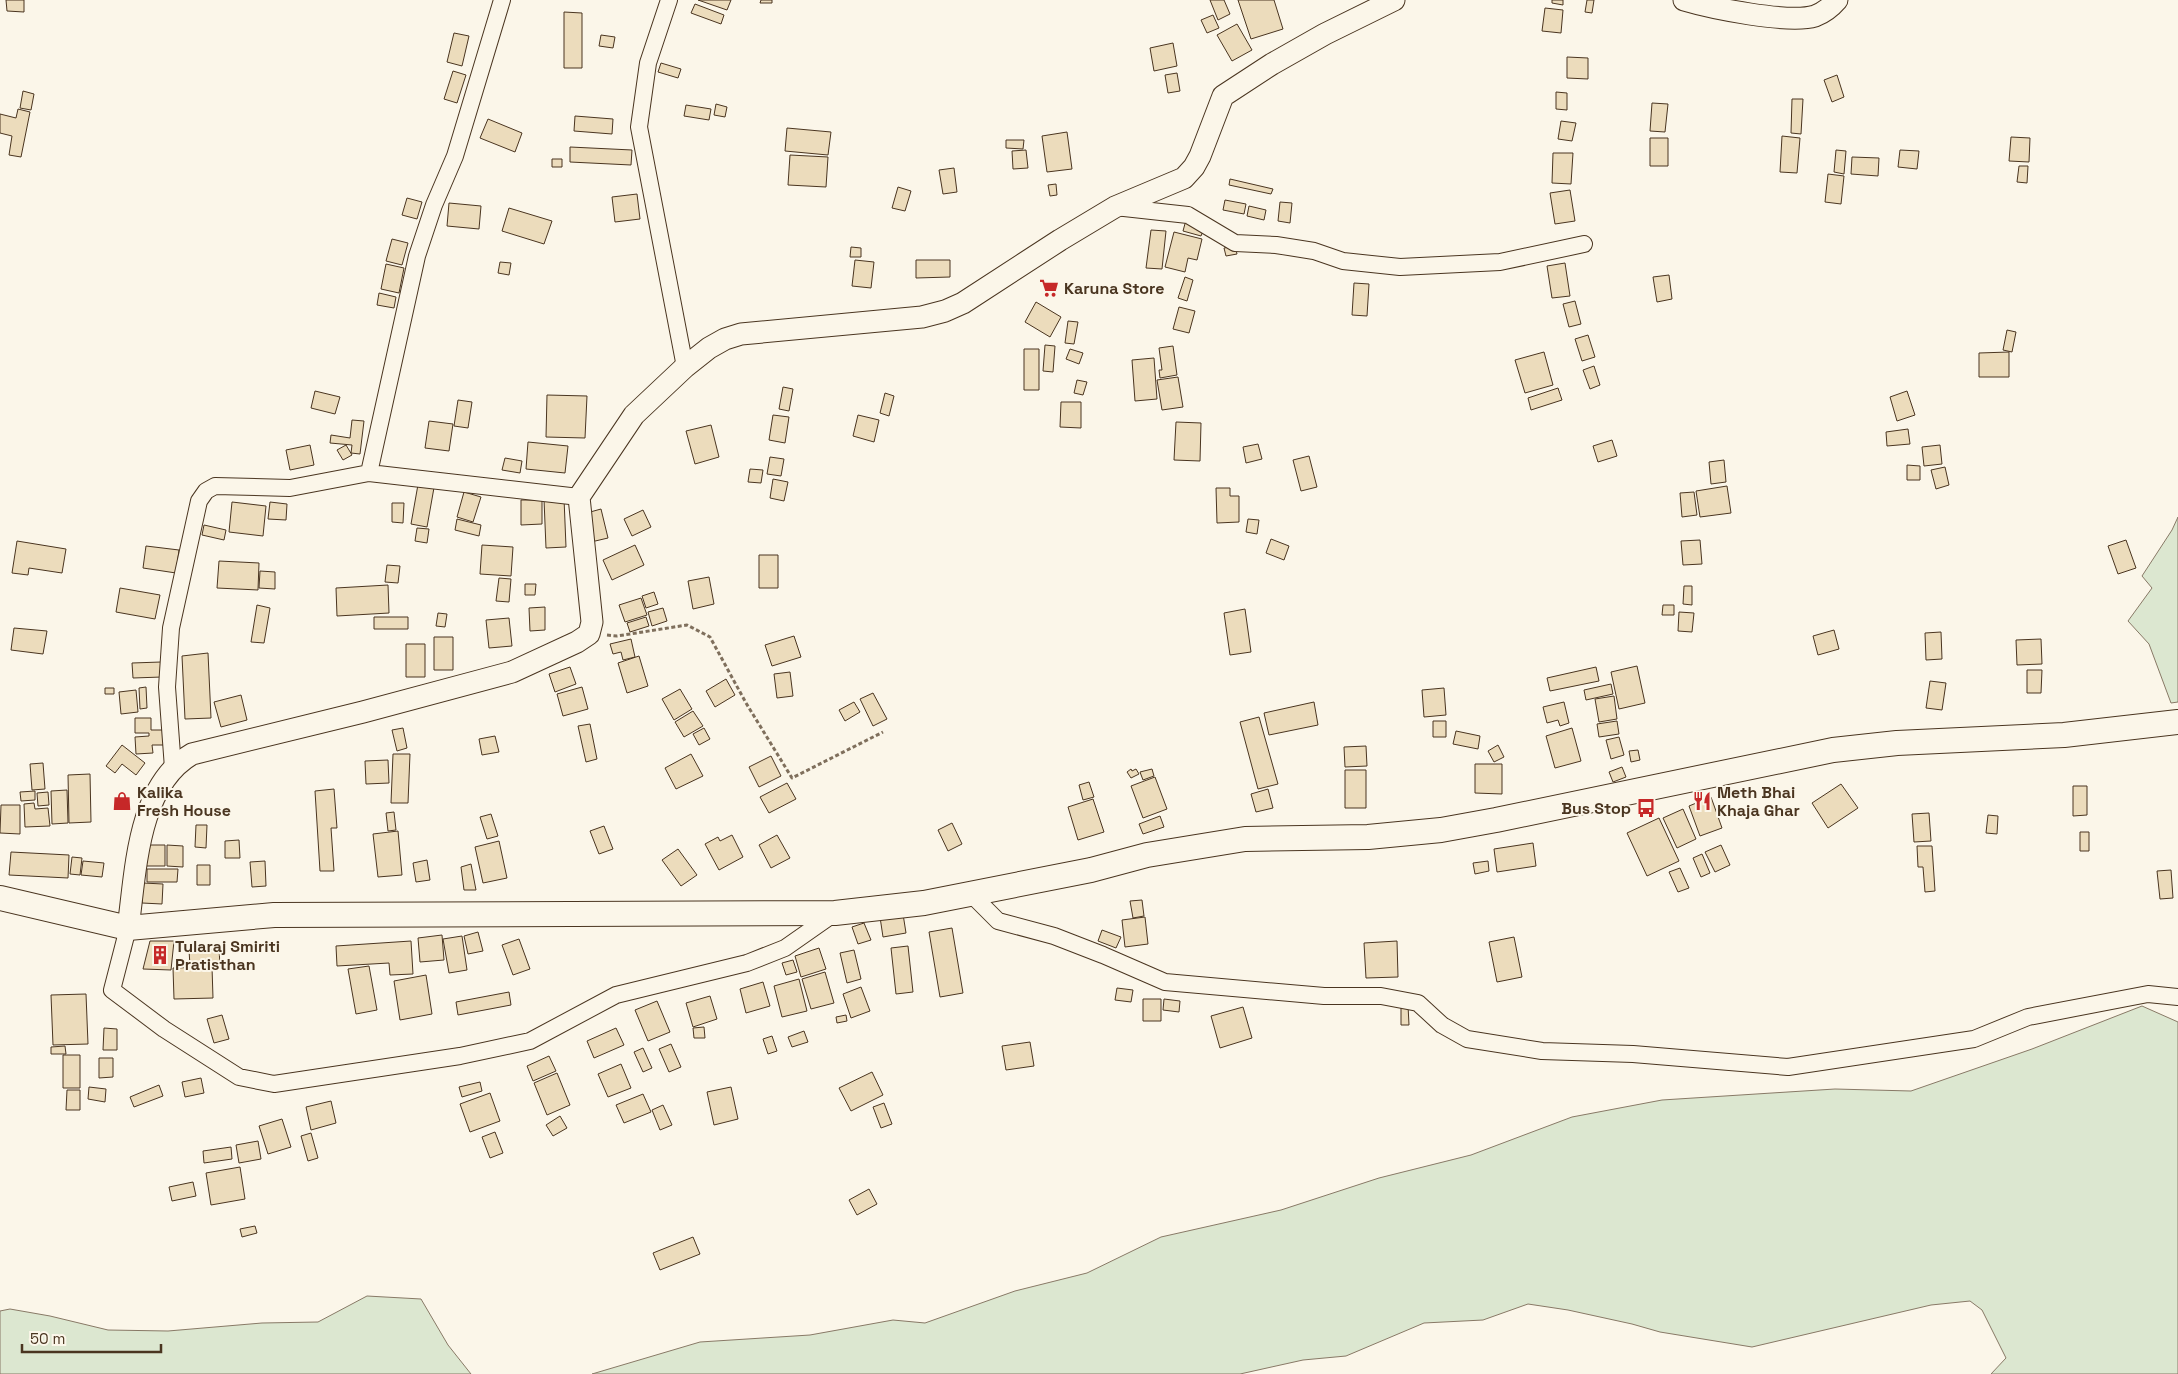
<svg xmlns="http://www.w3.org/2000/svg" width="2178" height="1374" viewBox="0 0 2178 1374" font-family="'Space Grotesk',sans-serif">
<rect width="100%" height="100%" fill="#fbf6e9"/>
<path fill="#dce7d0" stroke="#887966" d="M2178 517V702L2171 703 2149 644 2128 621 2152 588 2142 576 2172 530Z
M2142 1006 2178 1022V1374H1991L2006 1358 1982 1310 1970 1301 1931 1305 1752 1347 1660 1332 1632 1324 1568 1310 1528 1304 1483 1320 1424 1323 1346 1356 1303 1360 1240 1374H592L700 1342 810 1335 893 1320 925 1323 1015 1291 1087 1273 1161 1237 1281 1210 1379 1178 1471 1155 1572 1117 1662 1100 1835 1089 1911 1091 2032 1049Z
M367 1296 421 1299 448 1345 471 1374H0V1311L10 1309 50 1316 108 1330 168 1331 262 1323 318 1322Z"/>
<path fill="#ecdcbc" stroke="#4a3520" d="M6 0H24V12L7 11Z
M698 0H731L727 10Z
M761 0H772V3H760Z
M1210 0H1224L1230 14 1218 20Z
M1238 0H1274L1283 29 1251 39Z
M1552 0H1563V5L1552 3Z
M1587 0H1594L1592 13 1585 12Z
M695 4 724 15 721 24 691 13Z
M1545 8 1563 10 1561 33 1542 31Z
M564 12 582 13V68H564Z
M1213 15 1219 28 1207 33 1201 20Z
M1237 24 1252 50 1232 61 1217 35Z
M454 33 469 36 462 66 447 62Z
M601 35 615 37 613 48 599 46Z
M1173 43 1177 66 1154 71 1150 48Z
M1567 57 1588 58V79L1567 78Z
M661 63 681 69 678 78 658 72Z
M453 71 466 75 457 103 444 99Z
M1177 73 1180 91 1168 93 1165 75Z
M1837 75 1844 97 1832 102 1824 80Z
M23 91 34 94 31 110 20 108Z
M1556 92 1567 93V110L1556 109Z
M1792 99H1803L1801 134 1791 133Z
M1652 103 1668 104 1665 132 1650 131Z
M716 104 727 107 725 117 714 115Z
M686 105 711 109 709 120 684 116Z
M18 109 30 112 21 157 9 155 12 136 0 133V114L16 118Z
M575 116 613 119 612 134 574 131Z
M488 119 522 133 515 152 480 138Z
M1561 121 1576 123 1572 141 1558 139Z
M787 128 831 132 828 155 785 151Z
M1067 132 1072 169 1047 172 1042 136Z
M1782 136 1800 138 1797 173 1780 172Z
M2011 137 2030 138 2029 162 2009 161Z
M1650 138H1668V166H1650Z
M1006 140H1024L1023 149 1006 148Z
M570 147 632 150 631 165 570 162Z
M1026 150 1028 168 1013 169 1012 151Z
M1836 150 1846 151 1844 174 1834 172Z
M1900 150 1919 151 1917 169 1898 167Z
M1553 153H1573L1571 184 1552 183Z
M790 155 828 157 826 187 788 185Z
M1852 157 1879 158 1878 176 1851 174Z
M552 159H562V167H552Z
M2019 166H2028L2027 183 2017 182Z
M954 168 957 192 943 194 939 170Z
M1828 174 1844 176 1841 204 1825 202Z
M1230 179 1273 189 1271 194 1229 185Z
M1056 184 1057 195 1050 196 1048 185Z
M898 187 911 191 905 211 892 208Z
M1570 190 1575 221 1555 224 1550 193Z
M637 194 640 219 615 222 612 197Z
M407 198 422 202 417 219 402 215Z
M1225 200 1246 204 1244 214 1223 210Z
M1280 202 1292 203 1290 223 1278 221Z
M449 203 481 206 479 229 447 226Z
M1249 206 1266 210 1264 220 1247 216Z
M509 208 552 221 544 244 502 231Z
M1186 220 1205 226 1201 236 1183 231Z
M1151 230 1166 231 1162 269 1146 268Z
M1174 232 1202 239 1197 260 1188 258 1185 272 1165 267Z
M392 239 408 243 402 265 386 261Z
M1235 246 1237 254 1226 256 1224 248Z
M851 247 861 248V257H850Z
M855 260 874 262 871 288 852 286Z
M916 260H950V277L916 278Z
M500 262 511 263 509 275 498 273Z
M1565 263 1570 296 1552 298 1547 266Z
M386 264 404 268 399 293 381 289Z
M1669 275 1672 299 1657 302 1653 277Z
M1185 277 1193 280 1187 301 1178 298Z
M1354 283 1369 284 1367 316 1352 315Z
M379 293 396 297 394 308 377 305Z
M1575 301 1581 324 1569 327 1563 304Z
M1036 302 1061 317 1050 337 1025 322Z
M1179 307 1195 311 1189 333 1173 329Z
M1068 321 1078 322 1074 344 1065 343Z
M2007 330 2016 332 2012 352 2003 350Z
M1588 335 1595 357 1582 361 1575 339Z
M1045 345 1055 346 1053 372 1043 371Z
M1173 346 1177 375 1160 378 1159 370H1162L1159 348Z
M1024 349H1039V390H1024Z
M1070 349 1083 353 1079 364 1066 359Z
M1544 352 1553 385 1525 393 1515 360Z
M2009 352V377H1979V353Z
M1154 358 1157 399 1135 401 1132 360Z
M1594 366 1600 385 1590 389 1583 370Z
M1178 377 1183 407 1162 410 1157 380Z
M1077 380 1087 382 1083 395 1074 393Z
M783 387 793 389 789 411 779 409Z
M1558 388 1562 400 1531 410 1528 398Z
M315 391 340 397 335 414 311 408Z
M1907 391 1915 415 1897 421 1890 397Z
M885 393 894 396 889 416 880 413Z
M547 395 587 396 585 438 546 437Z
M458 400 472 402 468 428 454 426Z
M1061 402H1081V428L1060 427Z
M773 415 789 417 785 443 769 440Z
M858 415 879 420 874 442 853 436Z
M352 420 364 421 360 454 351 453 352 445 330 443 331 435 350 438Z
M429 421 453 424 449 451 425 448Z
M1176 422 1201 423 1200 461 1174 460Z
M711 425 719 457 695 464 686 431Z
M1908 429 1910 444 1887 446 1886 432Z
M1612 440 1617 456 1598 462 1593 446Z
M528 442 568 446 565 473 526 469Z
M1258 444 1262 459 1246 463 1243 447Z
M310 445 314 465 290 470 286 450Z
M346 445 352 455 343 460 337 450Z
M1940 445 1942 464 1924 466 1922 447Z
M1309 456 1317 487 1301 491 1293 460Z
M770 457 784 459 781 476 767 474Z
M505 458 522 461 520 473 502 470Z
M1724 460 1726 482 1711 484 1709 462Z
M1907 465 1920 466V480H1907Z
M1945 467 1949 485 1936 489 1931 470Z
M750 469 763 470 761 483 748 482Z
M419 479 435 482 427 527 411 524Z
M773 479 788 482 784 501 770 498Z
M1727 486 1731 513 1700 517 1696 491Z
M1216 488H1230V496H1239V522L1217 523Z
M464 492 481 497 473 522 457 517Z
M1694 492 1697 515 1682 517 1680 493Z
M564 498 566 547 546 548 544 499Z
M521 500H542V524L521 525Z
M232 502 266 506 263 536 229 532Z
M270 502 287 504 286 520 268 519Z
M392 503H404L403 523 392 522Z
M601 509 608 538 591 542 583 514Z
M643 510 651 527 632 536 624 519Z
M457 519 481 525 479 536 455 530Z
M1248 519 1259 520 1257 534 1246 532Z
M204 525 226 530 224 540 202 535Z
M417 528 429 529 427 543 415 541Z
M1271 539 1289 546 1284 560 1266 553Z
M1700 540 1702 564 1683 565 1681 541Z
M2126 540 2136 568 2118 574 2108 546Z
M17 541 66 549 62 573 29 568 28 575 12 573Z
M482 545 513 547 511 576 480 574Z
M635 545 644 565 612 580 603 560Z
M146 546 179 550 176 573 143 568Z
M759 555H778V588H759Z
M219 561 259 563 258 590 217 588Z
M387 565 400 566 398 583 385 582Z
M260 571 275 572V589L259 588Z
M709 577 714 604 693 609 688 581Z
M499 578 511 579 509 602 496 601Z
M525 584H536L535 595H525Z
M388 585 389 613 337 616 336 588Z
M1684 586H1692V605L1683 604Z
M120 588 160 595 155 619 116 612Z
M654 592 658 604 646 608 642 596Z
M641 598 647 615 625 622 619 605Z
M257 605 270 608 264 643 251 642Z
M1663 605H1674V615H1662Z
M545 607V630L530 631 529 608Z
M663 608 667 621 652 626 648 612Z
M1245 609 1251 652 1230 655 1224 613Z
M1679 612 1694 613 1692 632 1678 631Z
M438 613 447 614 445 627 436 626Z
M374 617H408V629H374Z
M646 617 649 626 630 632 627 623Z
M509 618 512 646 489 648 486 620Z
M14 628 47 631 43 654 11 650Z
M1834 630 1839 649 1818 655 1813 636Z
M1941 632 1942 659 1926 660 1925 633Z
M794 636 801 657 772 666 765 645Z
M434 637H453V670H434Z
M631 639 635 657 623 660 621 652 613 654 610 644Z
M2041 639 2042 664 2017 665 2016 640Z
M406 644H425V677H406Z
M208 653 211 718 185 719 182 656Z
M639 656 648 686 627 693 618 663Z
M161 662 162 677 133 678 132 663Z
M1637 666 1645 703 1619 709 1611 672Z
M570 667 576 684 555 692 549 674Z
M1596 667 1599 681 1550 691 1547 678Z
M2027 670H2042L2041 693H2027Z
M790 672 793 696 777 698 774 674Z
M726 679 735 695 715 707 706 691Z
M1930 681 1946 683 1942 710 1926 708Z
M1611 684 1613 694 1586 700 1584 690Z
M146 687 147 708 140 709 139 688Z
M582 687 588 709 563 716 557 694Z
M105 688H114V694H105Z
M1444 688 1446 715 1424 717 1422 690Z
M680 689 692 709 674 720 662 699Z
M136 690 138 712 121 714 119 692Z
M873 693 887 719 873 726 860 699Z
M241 695 247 720 221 727 214 702Z
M1614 696 1617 719 1599 722 1595 699Z
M854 702 860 712 845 721 839 710Z
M1314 702 1318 725 1269 735 1264 713Z
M1564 702 1569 723 1560 726 1558 720 1547 723 1543 707Z
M693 711 703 726 684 737 675 722Z
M1259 717 1278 784 1258 789 1240 722Z
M135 718H151V730H168V745H152L153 753 136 754 135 737 149 736V733H135Z
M1433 721H1446V737H1433Z
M1617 721 1619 734 1599 737 1597 724Z
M590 724 597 759 586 762 578 726Z
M403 728 407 748 397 751 392 730Z
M704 728 710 739 699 745 693 734Z
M1572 728 1581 761 1555 768 1546 736Z
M1456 731 1480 736 1478 749 1453 744Z
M495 736 499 752 482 755 479 739Z
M1619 737 1624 755 1611 759 1606 740Z
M122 745 145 763 136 775 122 764 115 773 106 766Z
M1498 745 1504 757 1494 762 1488 751Z
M1366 746 1367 766 1345 767 1344 747Z
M1638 750 1640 760 1631 762 1629 751Z
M393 754H410L408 803H391Z
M691 754 703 776 676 789 665 768Z
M771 756 781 776 759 787 749 767Z
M388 760 389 783 366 784 365 761Z
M43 763 45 789 32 790 30 764Z
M1475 764H1502V794L1475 793Z
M1622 767 1626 777 1613 782 1609 772Z
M1131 769 1132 771 1136 769 1139 774 1131 778 1127 772Z
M1152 769 1154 776 1143 780 1140 772Z
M1345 770H1366V808H1345Z
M90 774 91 822 69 823 68 775Z
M1155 777 1167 809 1143 818 1131 786Z
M1089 782 1094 797 1083 800 1079 785Z
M787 783 796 799 769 813 760 797Z
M1841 784 1858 808 1828 828 1812 803Z
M2073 786H2087V815L2073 816Z
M334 789 337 828H331L334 871H320L315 791Z
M1268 789 1273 808 1256 812 1251 794Z
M67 790 68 823 52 824 51 791Z
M35 791V800L21 801 20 792Z
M48 792 49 805 38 806 37 793Z
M1711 797 1722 828 1700 836 1689 806Z
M1093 799 1104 832 1078 840 1068 807Z
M34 803 35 809 48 808 50 826 25 827 24 804Z
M1 805H20V834L0 833Z
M1683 809 1696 839 1677 848 1663 818Z
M394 812 396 830 388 831 386 813Z
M1929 813 1931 841 1914 842 1912 814Z
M491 814 498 836 487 839 480 817Z
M1988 815 1998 816 1997 834 1986 833Z
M1160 816 1164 827 1143 834 1139 824Z
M1659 818 1679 861 1647 876 1627 833Z
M952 823 962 844 948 851 938 830Z
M196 825H207L206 848 195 847Z
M604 826 613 849 599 854 590 831Z
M398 831 402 875 378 877 373 834Z
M2080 832H2089V851H2080Z
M732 835 743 857 719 870 705 844 718 837 720 841Z
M777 835 790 858 771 868 759 845Z
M239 840 240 858H225V841Z
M499 841 507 878 483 883 475 847Z
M1533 843 1536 866 1497 872 1494 849Z
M145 845H165V866H146Z
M167 845 183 846V867L167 866Z
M1721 845 1730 865 1715 872 1705 852Z
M1917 846H1932L1935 891 1925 892 1923 867H1918Z
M678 849 697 875 681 886 662 860Z
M11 852 69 855 68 878 9 875Z
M1702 854 1710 873 1701 877 1693 858Z
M72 857 82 858 80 875 70 874Z
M427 860 430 880 416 882 413 863Z
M83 861 104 863 102 877 81 875Z
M265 861 266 886 252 887 250 862Z
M1488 861 1489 871 1475 874 1473 863Z
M471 864 476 890H464L461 867Z
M197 865H210V885H197Z
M1680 868 1689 888 1678 892 1669 872Z
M147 869H178L177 882H147Z
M2171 870 2173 898 2160 899 2157 871Z
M143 883 163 884 162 904 142 903Z
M1142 900 1144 916 1133 918 1130 901Z
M903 914 906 933 883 937 880 917Z
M1145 917 1148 944 1125 947 1122 920Z
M864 923 871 940 858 944 852 927Z
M952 928 963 993 940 997 929 932Z
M1102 930 1121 937 1116 948 1098 941Z
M478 932 483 951 468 954 464 936Z
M442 935 444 960 420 962 418 938Z
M462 936 467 970 449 973 443 939Z
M1514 937 1522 977 1497 982 1489 942Z
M519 939 530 969 513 975 502 945Z
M150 941H174L171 970 143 969Z
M411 941 413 974 390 975 389 963 337 966 336 946Z
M1397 941 1398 977 1366 978 1364 943Z
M908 946 913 992 896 994 891 948Z
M819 948 826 969 801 977 795 956Z
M219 949 220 965 190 966 189 950Z
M854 950 861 979 847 983 840 953Z
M793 960 797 972 786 975 782 963Z
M369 966 377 1010 356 1014 348 969Z
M212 967 213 998 174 999 173 968Z
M825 972 834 1003 811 1009 802 979Z
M426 975 432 1014 400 1020 394 981Z
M799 979 807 1011 782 1017 774 986Z
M763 982 770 1006 746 1013 740 989Z
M861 987 870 1011 851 1018 843 994Z
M1117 988 1133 990 1131 1002 1115 1000Z
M509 992 511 1005 458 1015 456 1002Z
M86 994 88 1044 53 1045 51 995Z
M710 996 717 1019 693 1027 686 1003Z
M1143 999H1161V1021H1143Z
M1164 999 1180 1001 1179 1012 1163 1010Z
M657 1001 670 1032 648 1041 635 1010Z
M1401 1005H1408L1409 1025H1401Z
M1243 1007 1252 1038 1220 1048 1211 1016Z
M222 1015 229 1039 214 1043 207 1019Z
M846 1015 847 1021 837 1023 836 1017Z
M704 1027 705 1038H694L693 1028Z
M104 1028 117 1029V1050H103Z
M616 1028 624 1045 594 1058 587 1041Z
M804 1031 808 1042 792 1047 788 1037Z
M772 1036 777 1051 768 1054 763 1039Z
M1030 1042 1034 1066 1006 1070 1002 1046Z
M671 1044 681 1067 669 1072 659 1049Z
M65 1046 66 1054H51V1047Z
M643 1048 652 1068 643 1072 634 1052Z
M63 1055H80V1088H63Z
M549 1056 556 1071 533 1081 527 1066Z
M99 1058H113V1077L99 1078Z
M621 1064 631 1088 608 1097 598 1074Z
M872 1072 883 1095 851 1111 839 1088Z
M557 1073 570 1105 547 1115 534 1083Z
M201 1078 204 1093 185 1097 182 1082Z
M480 1082 482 1091 462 1097 459 1087Z
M159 1085 163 1096 134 1107 130 1097Z
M89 1087 106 1089 105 1102 88 1099Z
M731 1087 738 1119 714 1125 707 1092Z
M67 1090H80V1110H66Z
M490 1093 500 1121 470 1132 460 1104Z
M643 1094 651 1112 624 1123 616 1105Z
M331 1101 336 1123 311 1130 306 1107Z
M884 1103 892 1124 881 1128 873 1107Z
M663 1105 672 1125 660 1130 652 1110Z
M560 1116 567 1128 553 1136 546 1125Z
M282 1119 291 1147 268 1154 259 1126Z
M495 1132 503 1153 490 1158 482 1137Z
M311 1133 318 1158 308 1161 301 1136Z
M258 1141 261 1159 239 1163 236 1145Z
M231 1147 232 1159 204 1163 203 1151Z
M240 1167 245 1199 211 1205 206 1173Z
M193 1182 196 1196 172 1201 169 1187Z
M869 1189 877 1204 857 1215 849 1200Z
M255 1226 257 1233 242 1237 240 1229Z
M693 1237 700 1254 660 1270 653 1253Z"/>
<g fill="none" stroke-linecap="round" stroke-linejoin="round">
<g stroke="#4a3520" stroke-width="18">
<path id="minor" d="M502 0 455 156 434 205 417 256 369 473 579 497
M669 0 648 63 639 127 685 367
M1115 207 1188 215 1235 243 1276 245 1314 251 1343 261 1400 267 1500 262 1584 244
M173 768 167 687 171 628 199 501 206 491 215 486 290 488 369 473
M971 894 998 921 1054 936 1103 955 1165 982 1324 996H1381L1418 1003 1442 1025 1467 1039 1542 1051 1633 1054 1788 1067 1974 1039 2028 1017 2148 994 2178 997
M128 928 112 990 164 1029 239 1077 274 1084 460 1056 530 1041 616 995 747 963 785 948 835 913"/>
</g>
<g stroke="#4a3520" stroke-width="23">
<path id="tertiary" d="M1684 0C1711 8 1789 24 1815 16 1823 13 1831 7 1837 0
M128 928C136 871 137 786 192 754L363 712 512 672 577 642 589 634 592 622 579 497 634 415 685 367 709 348 725 339 741 334 922 317 945 311 963 303 1060 240 1115 207 1184 178 1194 167 1200 156 1223 96 1272 64 1325 34 1394 0"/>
</g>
<g stroke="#4a3520" stroke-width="26">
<path id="secondary" d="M0 898 128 928 274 915 835 913 924 903 1091 870 1147 855 1245 839 1368 837 1441 830 1496 820 1833 750 1897 743 2064 735 2178 722"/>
</g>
<path stroke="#7f6f5c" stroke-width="3" stroke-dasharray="4 2.5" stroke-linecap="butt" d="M607 635 617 636 687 625 710 637 746 703 792 778 883 732"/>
<use href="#minor" stroke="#fbf6e9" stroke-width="16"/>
<use href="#tertiary" stroke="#fbf6e9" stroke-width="21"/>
<use href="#secondary" stroke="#fbf6e9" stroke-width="24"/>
</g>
<defs>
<g id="supermarket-bare" transform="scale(1.5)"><path d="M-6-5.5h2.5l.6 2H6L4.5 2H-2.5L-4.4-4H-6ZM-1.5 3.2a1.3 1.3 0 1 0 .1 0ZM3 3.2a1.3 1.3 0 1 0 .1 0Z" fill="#c62828" stroke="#fbf6e9" stroke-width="2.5" paint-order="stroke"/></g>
<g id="shop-bare" transform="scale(1.5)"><path d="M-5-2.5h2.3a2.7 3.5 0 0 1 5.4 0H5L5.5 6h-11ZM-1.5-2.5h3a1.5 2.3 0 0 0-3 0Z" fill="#c62828" stroke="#fbf6e9" stroke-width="2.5" paint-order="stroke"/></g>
<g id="restaurant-bare" transform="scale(1.5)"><path d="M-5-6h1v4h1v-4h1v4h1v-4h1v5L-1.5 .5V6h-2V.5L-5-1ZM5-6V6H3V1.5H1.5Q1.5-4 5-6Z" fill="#c62828" stroke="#fbf6e9" stroke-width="2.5" paint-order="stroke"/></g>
<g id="bus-bare" transform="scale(1.5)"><path d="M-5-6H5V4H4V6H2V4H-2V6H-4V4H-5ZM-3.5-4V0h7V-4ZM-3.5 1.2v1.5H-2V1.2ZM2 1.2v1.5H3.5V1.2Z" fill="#c62828" stroke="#fbf6e9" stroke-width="2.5" paint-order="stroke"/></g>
<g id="building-bare" transform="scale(1.5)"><path d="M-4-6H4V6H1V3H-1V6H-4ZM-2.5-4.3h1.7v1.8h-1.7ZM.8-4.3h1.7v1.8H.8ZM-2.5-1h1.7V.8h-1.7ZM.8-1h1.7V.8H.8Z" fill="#c62828" stroke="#fbf6e9" stroke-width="2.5" paint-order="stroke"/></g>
</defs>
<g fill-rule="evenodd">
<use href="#supermarket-bare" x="1049" y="288"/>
<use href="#shop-bare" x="122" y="801"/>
<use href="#restaurant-bare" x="1702" y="801"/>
<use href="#bus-bare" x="1646" y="808"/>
<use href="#building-bare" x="160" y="955"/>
</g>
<g text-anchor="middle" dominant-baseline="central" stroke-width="4" stroke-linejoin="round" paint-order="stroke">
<g font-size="16" font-weight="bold" fill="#4a3520" stroke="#fbf6e9" text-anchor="start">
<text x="1064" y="288">Karuna Store</text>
<text x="137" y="792">Kalika<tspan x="137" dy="18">Fresh House</tspan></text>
<text x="1717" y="792">Meth Bhai<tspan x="1717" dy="18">Khaja Ghar</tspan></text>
<text x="1631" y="808" text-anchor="end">Bus Stop</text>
<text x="175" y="946">Tularaj Smiriti<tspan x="175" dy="18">Pratisthan</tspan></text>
</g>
</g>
<path d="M22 1344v8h139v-8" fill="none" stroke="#4a3520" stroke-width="2.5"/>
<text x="30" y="1344" font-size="15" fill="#4a3520" stroke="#fbf6e9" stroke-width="4" paint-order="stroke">50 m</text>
</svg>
